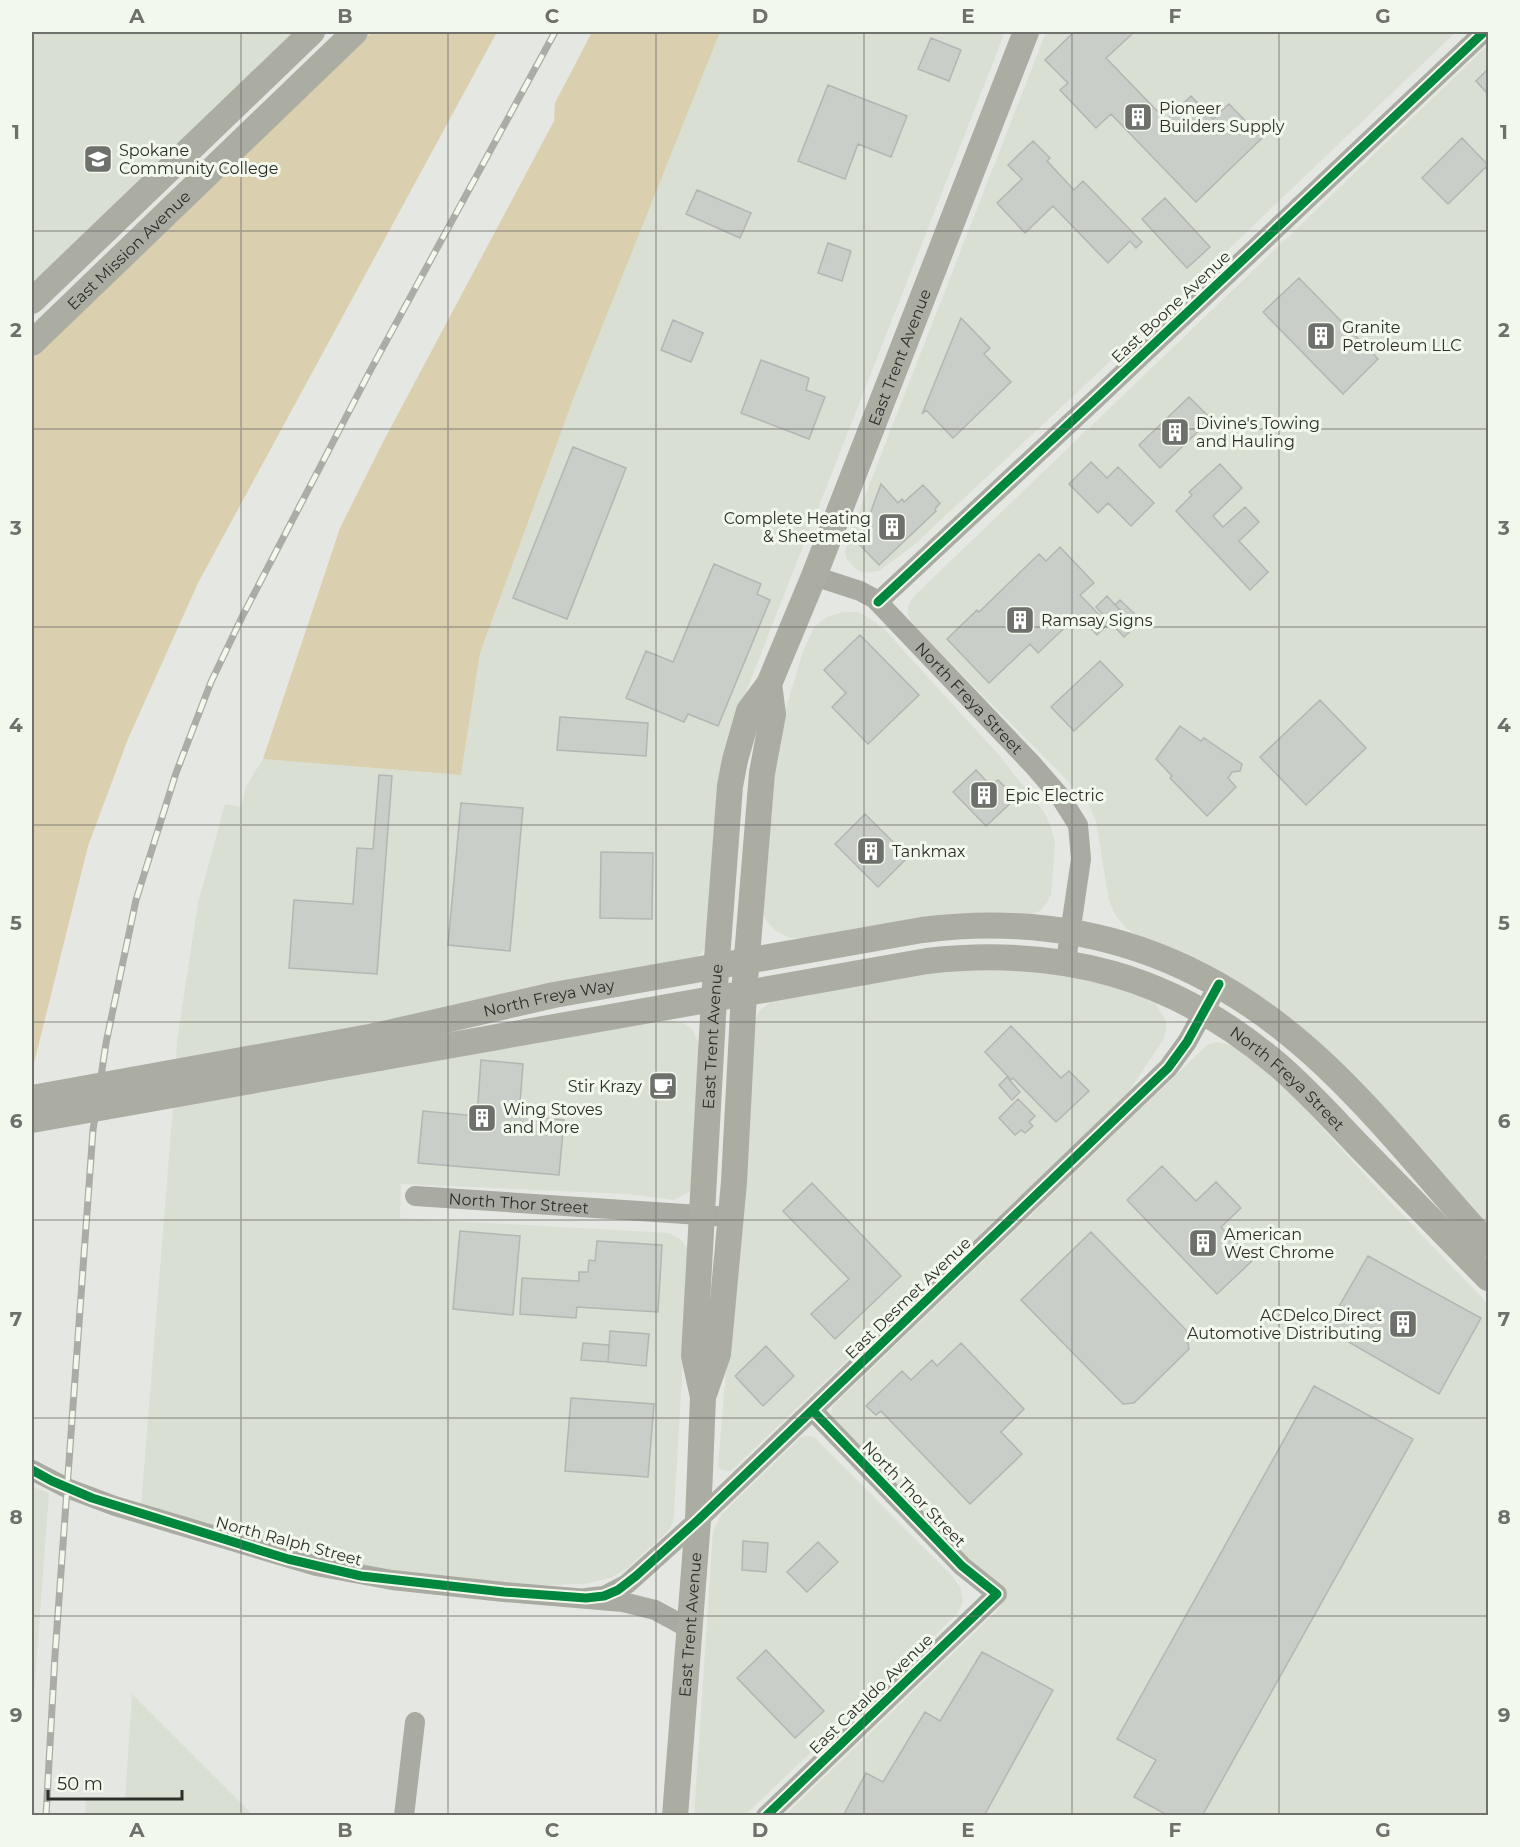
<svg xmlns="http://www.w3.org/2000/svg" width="1520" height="1847" viewBox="0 0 1520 1847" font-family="Montserrat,sans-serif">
<rect width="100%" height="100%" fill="#e5e8e2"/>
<path fill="#d9dfd2" d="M32 32H298L32 287Z
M720 32H1005L742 702 708 942 701 954 690 961 176 1062 177 1041 198 903 225 804 242 807 245 788 263 759 461 775 480 653 574 397Z
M1046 32H1456L1148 326 913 546 879 571 863 573 856 569 847 559 845 553 847 542Z
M1488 45V1232L1387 1115 1126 928 1116 916 1109 901 1096 821 1089 805 1067 780 913 625 908 615V606L914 596Z
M843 612H858L871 619 885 630 998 754 1044 812 1051 827 1055 843 1051 894 1047 903 1040 911 1028 915 806 938H790L777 932 768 923 764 916V906L778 735 803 651 814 627 827 617Z
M945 969 1035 970 1092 979 1137 994 1156 1004 1166 1021V1031L1163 1040 1127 1094 734 1468 730 1471 721 1470 718 1466 755 1021 759 1011 773 1000Z
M670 1020 683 1023 692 1029 700 1046 693 1183 689 1192 674 1200 627 1194 401 1184 400 1218 669 1233 679 1238 686 1246 689 1255 674 1513 673 1522 668 1531 628 1568 610 1578 583 1584 544 1585 412 1575 335 1563 141 1506 173 1106 642 1023Z
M1216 1042 1234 1046 1270 1074 1298 1101 1374 1185 1488 1304V1815L784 1816 997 1611 1002 1603 1003 1599 835 1427 831 1415 832 1407 1207 1045Z
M807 1436 814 1437 953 1577 961 1589 963 1601 958 1613 745 1815 694 1816 713 1531 721 1515 801 1437Z
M32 1486 49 1493 32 1722Z
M132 1694 253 1815H85L86 1799 125 1801Z"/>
<path fill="#dacfae" d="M372 32H497L198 583 128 739 88 846 32 1071V359Z
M592 32H720L574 397 480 653 461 775 263 759 340 528 382 444 554 121 555 103Z"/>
<path fill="#cacec9" stroke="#b3b6b2" stroke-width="1.5" d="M1074 32H1129L1132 34 1106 58 1166 120 1191 96 1213 119 1229 104 1262 138 1196 202 1111 114 1096 128 1060 90 1068 83 1045 60Z
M931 38 961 50 949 81 918 69Z
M1488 69V94L1476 81Z
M828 85 907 116 891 157 858 144 845 179 798 161Z
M1462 138 1488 165 1448 204 1422 178Z
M1033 141 1050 158 1047 161 1074 190 1083 181 1142 242 1136 248 1130 241 1108 263 1053 206 1025 233 997 203 1022 179 1008 165Z
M697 190 751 213 740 238 686 214Z
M1165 198 1210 247 1187 268 1142 219Z
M828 243 851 251 842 281 818 273Z
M1299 278 1378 359 1343 394 1263 312Z
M961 318 990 348 984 354 1011 382 953 438 926 410 922 414Z
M673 320 703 333 691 362 661 350Z
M761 360 809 378 806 390 825 397 809 439 741 413Z
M1189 397 1211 419 1160 468 1139 445Z
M573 447 626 468 567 619 513 598Z
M1091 462 1107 478 1118 467 1154 503 1131 526 1108 503 1098 513 1069 484Z
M1220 464 1242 488 1213 516 1223 527 1245 507 1259 522 1239 541 1268 572 1250 590 1176 511 1192 495 1189 492Z
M881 484 898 503 902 499 904 502 923 485 940 503 935 509 936 511 879 565 859 544Z
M1060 547 1094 583 1080 595 1108 624 1097 635 1078 615 1038 653 1030 644 989 683 947 639 977 610 979 612 1039 554 1046 561Z
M714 564 761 584 757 594 770 600 718 726 688 714 684 722 626 698 646 651 673 662Z
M1107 596 1135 627 1124 637 1096 607Z
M1120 600 1141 620 1136 625 1115 605Z
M860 635 919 695 868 744 832 707 846 693 824 670Z
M1100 661 1123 685 1074 731 1051 707Z
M1320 700 1366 748 1306 805 1260 757Z
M560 717 648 723 646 756 557 750Z
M1180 726 1201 741 1204 738 1242 764 1240 771 1232 772 1228 778 1236 787 1207 816 1170 778 1172 776 1156 759Z
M976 770 991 786 998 780 1016 798 986 826 953 792Z
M379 775 392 776 377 974 289 968 294 900 353 904 357 848 373 849Z
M461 803 523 808 510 951 448 945Z
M865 814 908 857 878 887 835 844Z
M601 852 653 853 652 919 600 918Z
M1011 1026 1061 1078 1069 1071 1089 1091 1056 1122 1013 1078 1011 1080 985 1052Z
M481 1060 523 1064 519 1116 564 1120 559 1175 418 1163 423 1111 477 1116Z
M658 1077 668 1078 667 1095 657 1094Z
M1007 1077 1020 1092 1012 1100 999 1085Z
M1018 1099 1035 1116 1029 1122 1033 1126 1025 1133 1021 1130 1015 1135 999 1118Z
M1162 1166 1196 1201 1216 1182 1241 1208 1221 1227 1253 1260 1217 1294 1127 1200Z
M812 1183 901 1276 835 1339 811 1314 849 1279 783 1211Z
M460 1231 520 1236 513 1315 453 1309Z
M1091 1232 1186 1330 1189 1349 1134 1403 1123 1404 1021 1300Z
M597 1241 662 1245 658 1312 577 1307 576 1318 520 1314 522 1278 579 1281V1272H588L589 1260 595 1261Z
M1368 1256 1481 1318 1439 1394 1326 1329Z
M610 1331 649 1334 646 1366 608 1362Z
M583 1343 609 1345 608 1362 581 1360Z
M961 1343 1024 1409 1001 1432 1022 1454 970 1504 881 1411 876 1415 866 1406 902 1371 911 1380 932 1360 937 1366Z
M766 1346 794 1376 763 1406 735 1376Z
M1314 1386 1413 1439 1202 1816H1169L1134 1797 1156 1760 1117 1739Z
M571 1398 654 1404 648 1477 565 1471Z
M743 1541 768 1543 766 1572 742 1570Z
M818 1542 838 1562 807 1592 787 1572Z
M766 1650 824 1711 795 1738 737 1678Z
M982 1652 1053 1690 984 1816H843L866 1773 883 1782 925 1712 940 1721Z"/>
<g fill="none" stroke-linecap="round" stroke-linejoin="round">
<g stroke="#a9aaa1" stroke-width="20">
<path id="s1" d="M814 576 860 591 875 599 1032 764 1059 795 1078 825 1081 859 1066 961"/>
<path d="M878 602 1100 395 1484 32"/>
<path id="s2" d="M415 1196 730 1217"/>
<path d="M32 1470 67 1488 115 1506 316 1566 392 1580 504 1592 623 1602 655 1610 690 1629"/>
<path d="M586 1598 604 1596 627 1584 698 1520 1168 1068 1187 1042 1219 984"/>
<path d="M404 1816 415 1722"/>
<path d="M766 1816 997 1594 962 1566 813 1411"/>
</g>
<g stroke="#abaca2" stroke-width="26">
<path d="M32 301 312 32"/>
<path id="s3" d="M32 343 355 32"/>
<path id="s4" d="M375 1036 554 995 922 930C1080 910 1211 957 1326 1066 1384 1121 1434 1185 1488 1244"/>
<path id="s5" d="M379 1058 927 961C1061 946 1174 976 1278 1065 1307 1090 1334 1120 1361 1148 1404 1192 1446 1235 1488 1278"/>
<path d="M703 1397 718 1354 734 1182 744 993 762 773 773 714 769 684"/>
<path id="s6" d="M675 1816 698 1520 703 1397 694 1356 714 999 730 786 735 760 749 711 769 684 814 576 1026 32"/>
</g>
<g stroke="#acaca6" stroke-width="7">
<path id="rail" d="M46 1816 55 1655 93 1130 106 1043 136 900 176 773 211 682 243 615 370 371 555 32"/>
</g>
<use href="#rail" stroke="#f3f8ec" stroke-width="4.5" stroke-dasharray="14" stroke-linecap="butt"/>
<path stroke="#abaca2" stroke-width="26" d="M32 1098 375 1036
M32 1120 379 1058"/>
<g stroke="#f3f8ec" stroke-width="13">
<path id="cycleway" d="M878 602 1100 395 1484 32
M32 1470 52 1481 92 1498 288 1559 361 1576 504 1592 586 1598 604 1596 618 1590 636 1576 698 1520 1168 1068 1187 1042 1219 984
M766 1816 997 1594 962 1566 813 1411"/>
</g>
<use href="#cycleway" stroke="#00873e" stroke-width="9"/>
</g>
<path fill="none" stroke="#6d706b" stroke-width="1.5" stroke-opacity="0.55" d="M241 32V1816M448 32V1816M656 32V1816M864 32V1816M1072 32V1816M1279 32V1816M32 231H1488M32 429H1488M32 627H1488M32 825H1488M32 1022H1488M32 1220H1488M32 1418H1488M32 1616H1488"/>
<defs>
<g id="building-square" transform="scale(1.5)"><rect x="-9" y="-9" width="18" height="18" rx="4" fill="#6d706b" stroke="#f3f8ec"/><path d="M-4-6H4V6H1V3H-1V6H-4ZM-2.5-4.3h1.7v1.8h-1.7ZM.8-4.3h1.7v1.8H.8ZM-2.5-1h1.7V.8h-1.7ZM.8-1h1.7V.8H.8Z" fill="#fff"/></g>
<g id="university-square" transform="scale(1.5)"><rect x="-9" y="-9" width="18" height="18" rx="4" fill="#6d706b" stroke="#f3f8ec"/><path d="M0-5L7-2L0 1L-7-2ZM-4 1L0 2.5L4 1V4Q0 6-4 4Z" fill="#fff"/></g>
<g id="cafe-square" transform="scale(1.5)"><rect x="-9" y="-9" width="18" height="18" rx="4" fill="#6d706b" stroke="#f3f8ec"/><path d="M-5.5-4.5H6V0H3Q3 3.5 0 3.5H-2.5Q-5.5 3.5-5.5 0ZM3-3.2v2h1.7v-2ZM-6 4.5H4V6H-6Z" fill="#fff"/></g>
</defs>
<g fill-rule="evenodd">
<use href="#building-square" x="1138" y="117"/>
<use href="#university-square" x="98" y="159"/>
<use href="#building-square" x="1321" y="336"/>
<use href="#building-square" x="1175" y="432"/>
<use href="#building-square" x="892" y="527"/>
<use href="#building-square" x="1020" y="620"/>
<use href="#building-square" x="984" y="795"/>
<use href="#building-square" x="871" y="851"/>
<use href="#cafe-square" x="663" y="1086"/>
<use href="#building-square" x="482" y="1118"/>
<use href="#building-square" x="1203" y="1243"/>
<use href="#building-square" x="1403" y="1324"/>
</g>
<g text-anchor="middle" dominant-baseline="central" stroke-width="6" stroke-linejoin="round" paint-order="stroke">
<g font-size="16" fill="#2d2f2b" stroke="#f3f8ec" text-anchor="start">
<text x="1159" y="108">Pioneer<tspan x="1159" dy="18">Builders Supply</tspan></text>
<text x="119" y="150">Spokane<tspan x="119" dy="18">Community College</tspan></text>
<text x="1342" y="327">Granite<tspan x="1342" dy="18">Petroleum LLC</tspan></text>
<text x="1196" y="423">Divine's Towing<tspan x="1196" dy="18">and Hauling</tspan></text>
<text x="871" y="518" text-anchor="end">Complete Heating<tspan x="871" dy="18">&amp; Sheetmetal</tspan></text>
<text x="1041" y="620">Ramsay Signs</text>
<text x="1005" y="795">Epic Electric</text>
<text x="892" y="851">Tankmax</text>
<text x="642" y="1086" text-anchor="end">Stir Krazy</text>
<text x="503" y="1109">Wing Stoves<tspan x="503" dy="18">and More</tspan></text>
<text x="1224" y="1234">American<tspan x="1224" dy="18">West Chrome</tspan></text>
<text x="1382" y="1315" text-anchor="end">ACDelco Direct<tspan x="1382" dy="18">Automotive Distributing</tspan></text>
</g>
<g font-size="16" fill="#2d2f2b" stroke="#f3f8ec">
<text stroke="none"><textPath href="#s3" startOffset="134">East Mission Avenue</textPath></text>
<text transform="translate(1171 307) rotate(-43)">East Boone Avenue</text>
<text stroke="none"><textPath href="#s6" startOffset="1496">East Trent Avenue</textPath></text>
<text stroke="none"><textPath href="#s1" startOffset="202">North Freya Street</textPath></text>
<text stroke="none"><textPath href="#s4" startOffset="178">North Freya Way</textPath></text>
<text stroke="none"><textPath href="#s6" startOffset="782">East Trent Avenue</textPath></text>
<text stroke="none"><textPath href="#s5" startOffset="950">North Freya Street</textPath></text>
<text stroke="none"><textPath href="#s2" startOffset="104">North Thor Street</textPath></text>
<text transform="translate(908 1298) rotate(-44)">East Desmet Avenue</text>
<text transform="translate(914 1494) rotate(46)">North Thor Street</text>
<text transform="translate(289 1541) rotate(15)">North Ralph Street</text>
<text stroke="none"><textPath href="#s6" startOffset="192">East Trent Avenue</textPath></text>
<text transform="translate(871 1694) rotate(-44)">East Cataldo Avenue</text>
</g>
</g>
<rect width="1520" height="1847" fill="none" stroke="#f3f8ec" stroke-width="66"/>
<path d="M48 1790v9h134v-9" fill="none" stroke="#2d2f2b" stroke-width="3"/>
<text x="57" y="1790" font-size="18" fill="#2d2f2b" stroke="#f3f8ec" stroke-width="4.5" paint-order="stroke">50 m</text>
<rect x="33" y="33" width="1454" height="1781" fill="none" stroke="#6d706b" stroke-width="2"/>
<g font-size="20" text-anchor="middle" font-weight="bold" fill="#6d706b">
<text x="137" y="23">A</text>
<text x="345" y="23">B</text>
<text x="552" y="23">C</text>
<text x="760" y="23">D</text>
<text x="968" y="23">E</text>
<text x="1175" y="23">F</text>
<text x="1383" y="23">G</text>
<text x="16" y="139">1</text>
<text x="1504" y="139">1</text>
<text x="16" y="337">2</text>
<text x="1504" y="337">2</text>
<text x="16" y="535">3</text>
<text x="1504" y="535">3</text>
<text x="16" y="732">4</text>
<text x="1504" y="732">4</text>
<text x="16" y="930">5</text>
<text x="1504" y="930">5</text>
<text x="16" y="1128">6</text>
<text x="1504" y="1128">6</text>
<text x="16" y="1326">7</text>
<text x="1504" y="1326">7</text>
<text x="16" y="1524">8</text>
<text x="1504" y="1524">8</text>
<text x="16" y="1722">9</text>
<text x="1504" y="1722">9</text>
<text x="137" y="1837">A</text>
<text x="345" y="1837">B</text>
<text x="552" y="1837">C</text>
<text x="760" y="1837">D</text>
<text x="968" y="1837">E</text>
<text x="1175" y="1837">F</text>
<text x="1383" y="1837">G</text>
</g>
</svg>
